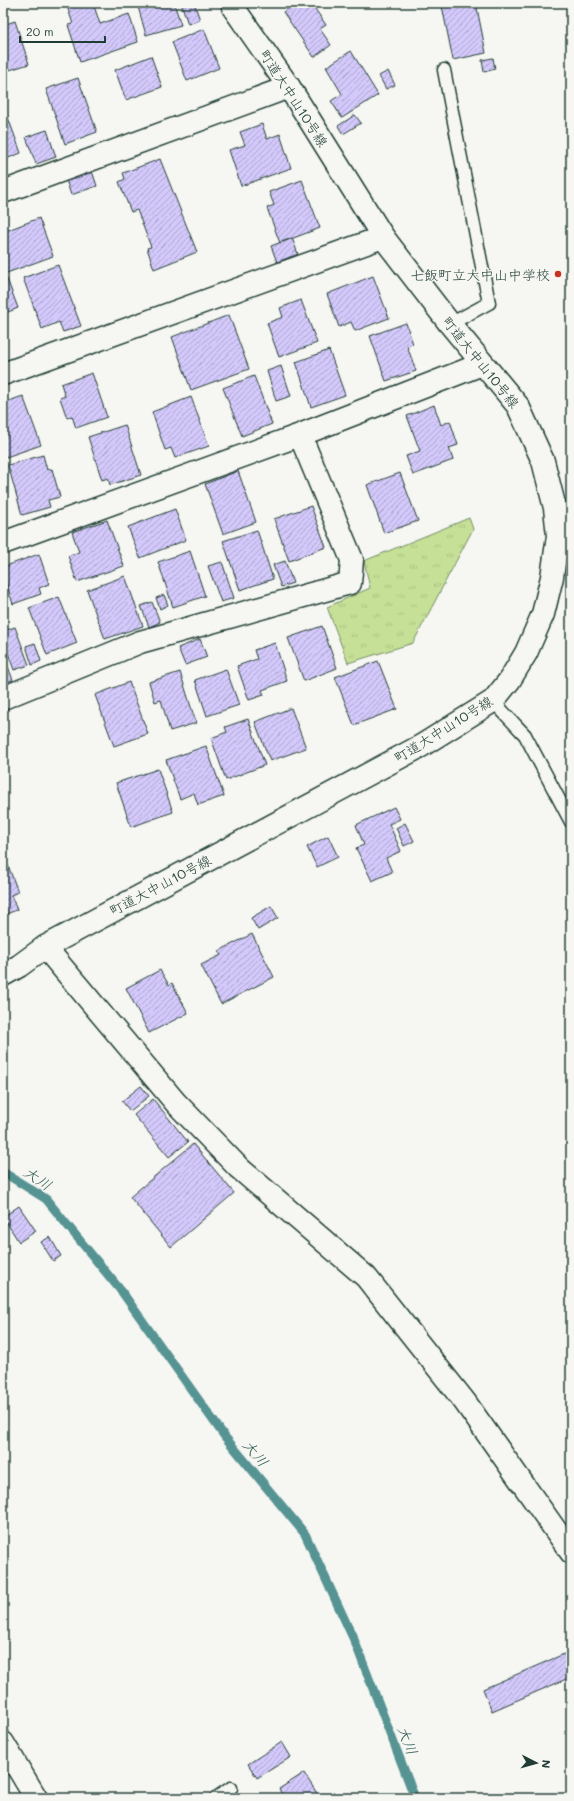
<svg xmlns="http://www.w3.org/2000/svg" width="574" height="1801" viewBox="0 0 574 1801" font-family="Mali,'Klee One',sans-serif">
<defs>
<pattern id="park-tufts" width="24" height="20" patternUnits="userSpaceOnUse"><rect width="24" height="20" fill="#c6e097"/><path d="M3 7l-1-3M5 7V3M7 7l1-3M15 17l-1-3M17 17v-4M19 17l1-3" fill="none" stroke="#aac183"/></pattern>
<pattern id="building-hatch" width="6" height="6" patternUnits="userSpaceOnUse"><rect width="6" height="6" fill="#d4c9fb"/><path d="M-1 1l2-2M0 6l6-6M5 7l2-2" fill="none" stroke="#aba4cc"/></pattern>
</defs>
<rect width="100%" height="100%" fill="#f6f6f2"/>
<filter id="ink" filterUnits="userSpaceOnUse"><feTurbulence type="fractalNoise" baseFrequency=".025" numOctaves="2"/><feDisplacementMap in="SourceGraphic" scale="8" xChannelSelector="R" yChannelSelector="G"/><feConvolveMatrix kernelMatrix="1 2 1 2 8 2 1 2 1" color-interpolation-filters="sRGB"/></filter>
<g filter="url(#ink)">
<path fill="url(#park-tufts)" stroke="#728e66" d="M469 518 473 529 413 643 348 663 327 607 370 588 364 561Z"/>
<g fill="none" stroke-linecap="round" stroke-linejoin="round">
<path stroke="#569393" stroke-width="9" d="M3 1172 46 1199 122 1292 225 1437 305 1534 355 1642 415 1798"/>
</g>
<path fill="url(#building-hatch)" stroke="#1f3d34" d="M66 3H93L100 24 129 14 138 42 80 62 68 25 73 24Z
M137 3H174L181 25 146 35Z
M181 3H194L200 20 188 24Z
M297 3H311L326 25 320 29 331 45 314 57 283 12Z
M457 3H476L486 53 453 60 442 6Z
M15 21 29 64 3 72V25Z
M204 29 219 68 187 81 172 42Z
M351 51 378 95 342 118 331 101 342 94 326 67Z
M151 56 162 87 126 100 115 70Z
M493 58 495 69 484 72 482 60Z
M388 71 395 85 386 89 379 76Z
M78 78 97 132 65 144 46 89Z
M3 104 21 153 3 160Z
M355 115 361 123 343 134 338 126Z
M262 124 267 139 280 134 291 168 241 186 229 150 245 145 240 132Z
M47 130 56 157 36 164 26 137Z
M160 159 197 252 154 269 147 248 151 247 137 210 131 212 119 182 125 179 123 173Z
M92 171 97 186 71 195 66 180Z
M302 180 320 228 280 243 267 208 274 205 269 192Z
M39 218 53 256 4 274 3 232Z
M292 238 298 254 277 262 271 246Z
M58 265 81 326 63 332 59 322 42 329 23 278Z
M373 276 389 318 355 331 351 322 339 327 327 294Z
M7 279 18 308 8 312 3 299V281Z
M301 300 317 343 279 357 267 323 283 317 280 308Z
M229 315 249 369 191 390 172 337Z
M406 323 413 344 407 346 416 371 386 381 370 336Z
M329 350 345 395 311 407 296 362Z
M281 366 291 396 276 401 267 371Z
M92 373 107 417 76 428 72 416 67 418 60 398 65 396 61 384Z
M254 376 272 424 242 436 223 388Z
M23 396 41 445 3 458V403Z
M191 397 209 446 175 458 171 448 165 450 152 412Z
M434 405 441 425 450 421 458 445 449 448 453 460 413 475 406 456 420 451 407 416Z
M125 425 141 475 110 485 108 478 102 480 88 437Z
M43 455 47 470 52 469 60 497 48 500 50 507 22 515 8 465Z
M238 471 256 522 223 534 205 484Z
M400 473 418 521 384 533 367 485Z
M311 506 326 547 289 561 274 519Z
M175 509 186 540 140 558 128 527Z
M107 520 124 566 77 582 68 556 79 552 72 532Z
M257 530 273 579 240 590 223 541Z
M190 551 205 596 173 607 158 562Z
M39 554 49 584 39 588 41 594 13 604 3 573V567Z
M285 561 293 583 281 587 273 565Z
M222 562 234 598 221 602 208 566Z
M125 576 143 626 105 639 87 590Z
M164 595 168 605 160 609 156 598Z
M59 597 77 643 47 655 29 608Z
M152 602 160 622 149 627 141 606Z
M322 626 337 668 304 681 288 638Z
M15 627 29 665 14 670 3 639V631Z
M200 639 207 657 185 665 178 648Z
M35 643 41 661 32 665 26 646Z
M275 643 287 681 262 690 264 695 249 700 237 666 257 659 254 650Z
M3 653 13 680 3 683Z
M378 661 397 709 354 725 335 677Z
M226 669 239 705 207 716 195 680Z
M180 672 196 723 170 731 161 700 155 702 149 682Z
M129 682 148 734 114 746 95 695Z
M291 708 306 748 270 761 255 722Z
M248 719 265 765 226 780 211 738 227 732 225 727Z
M206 746 224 796 198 805 194 793 180 799 166 760Z
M158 769 173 812 131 827 116 783Z
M394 807 400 819 389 824 401 851 386 858 392 872 372 881 356 848 364 845 356 825Z
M405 823 414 841 404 846 396 828Z
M328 836 338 857 317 867 307 847Z
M3 852 18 892 11 895 17 910 3 915Z
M271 906 278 918 258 930 251 918Z
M252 934 274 977 221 1004 201 965 221 955 219 951Z
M160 970 169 985 172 983 188 1013 149 1033 126 988Z
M141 1086 149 1096 130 1111 122 1101Z
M153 1099 188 1142 169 1157 134 1115Z
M193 1144 234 1193 171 1247 130 1197Z
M19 1206 36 1231 19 1242 3 1217Z
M50 1237 61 1256 53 1261 41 1242Z
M571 1651V1677L492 1711 483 1689Z
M282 1742 291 1757 257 1778 248 1764Z
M304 1773 320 1798H284L279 1789Z"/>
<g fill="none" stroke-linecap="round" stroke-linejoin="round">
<g stroke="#1f3d34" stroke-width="15">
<path id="service" d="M444 70 489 303 450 324
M493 701 525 735 571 822
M216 1798 231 1788"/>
</g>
<g stroke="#1f3d34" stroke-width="25">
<path id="minor" d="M3 192 289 87
M3 374 383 237
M3 543 300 435 482 364
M3 698 140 642 350 583 352 560 300 435
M45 947 176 1103 239 1168 366 1277 465 1402 571 1552
M3 1743 36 1798"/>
</g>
<g stroke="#1f3d34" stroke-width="25">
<path id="tertiary" d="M3 975 19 966 45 947 421 746 493 701 509 681 526 653 543 614 552 577 558 536 555 508 543 461 518 406 450 324 383 237 289 87 233 7 237 3"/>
</g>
<use href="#service" stroke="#f6f6f2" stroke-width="12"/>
<use href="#minor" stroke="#f6f6f2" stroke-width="22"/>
<use href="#tertiary" stroke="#f6f6f2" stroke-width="22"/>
</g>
</g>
<circle fill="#c8321e" stroke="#f6f6f2" stroke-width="1.5" cx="558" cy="274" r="4"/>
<g text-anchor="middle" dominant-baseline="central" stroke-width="3" stroke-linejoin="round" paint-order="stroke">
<g font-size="14" fill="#1f3d34" stroke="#f6f6f2">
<text transform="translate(294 98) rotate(57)">町道大中山10号線</text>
<text transform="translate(481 362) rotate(51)">町道大中山10号線</text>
<text transform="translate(443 729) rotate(-32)">町道大中山10号線</text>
<text transform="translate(160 885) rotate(-28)">町道大中山10号線</text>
</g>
<g font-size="14" fill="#1f3d34" stroke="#f6f6f2" text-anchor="end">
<text x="550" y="274">七飯町立大中山中学校</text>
</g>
<g font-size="15" font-style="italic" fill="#315a54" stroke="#f6f6f2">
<text transform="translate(38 1178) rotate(34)">大川</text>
<text transform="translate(256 1453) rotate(50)">大川</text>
<text transform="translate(408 1740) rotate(69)">大川</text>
</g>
</g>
<rect width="574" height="1801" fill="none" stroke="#f6f6f2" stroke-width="16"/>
<rect x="8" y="8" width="558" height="1785" fill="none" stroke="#1f3d34" stroke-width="1.5" filter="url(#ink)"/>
<g transform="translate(536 1763) rotate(96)" stroke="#f6f6f2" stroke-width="3" paint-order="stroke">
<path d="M0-3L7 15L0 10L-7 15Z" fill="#1f3d34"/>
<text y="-6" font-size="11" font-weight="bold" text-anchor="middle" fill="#1f3d34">N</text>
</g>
<path d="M20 36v6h85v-6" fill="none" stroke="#1f3d34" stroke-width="2"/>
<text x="26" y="36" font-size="12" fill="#1f3d34" stroke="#f6f6f2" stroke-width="3" paint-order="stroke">20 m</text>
</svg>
